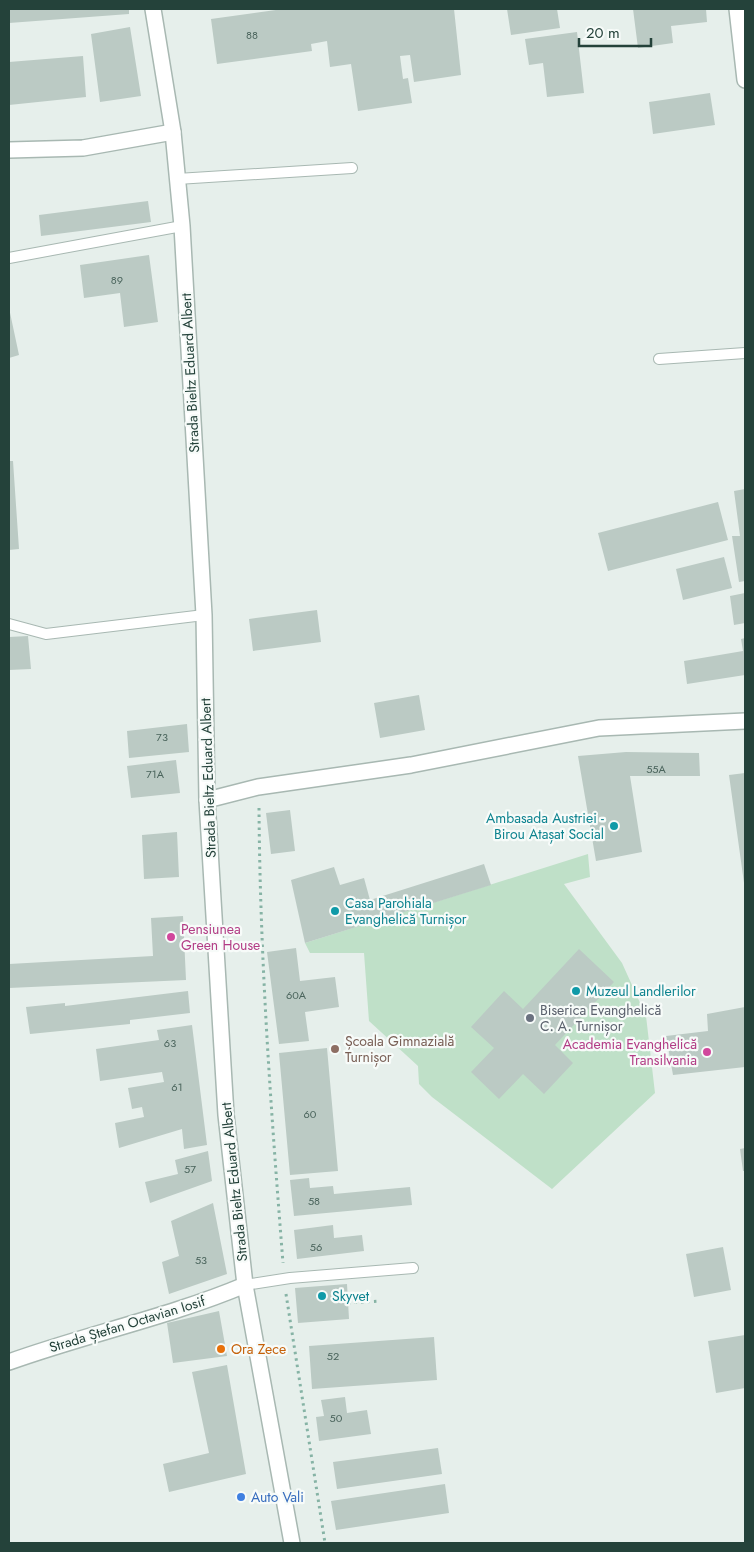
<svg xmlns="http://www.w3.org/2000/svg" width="754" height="1552" viewBox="0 0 754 1552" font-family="Jost,sans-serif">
<rect width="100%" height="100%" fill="#e6efeb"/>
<path fill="#bfe0c8" d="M588 854 590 877 564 884 622 963 646 1016 655 1093 552 1189 432 1097 419 1084 418 1066 369 1021 364 953H310L305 943Z"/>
<path fill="#bbcac4" d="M9 9H129V14L9 23Z
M283 9H454L461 75 414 82 410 55 400 56 403 79 408 78 412 103 358 111 351 64 330 67 327 41 311 44 312 51 217 64 211 19Z
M507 9H557L560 28 511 35Z
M633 9H706L707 22 671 26 673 43 638 48Z
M130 27 141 96 100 102 91 34Z
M577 32 584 93 547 97 543 63 529 65 525 39Z
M83 56 86 97 9 105V62Z
M710 93 715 125 653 134 649 102Z
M148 201 151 222 41 236 39 215Z
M149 255 158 322 124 327 120 293 84 298 80 265Z
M9 308 19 355 9 358Z
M9 461H13L19 549 9 550Z
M745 489V581L739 582 732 536H740L734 491Z
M718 502 728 540 608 571 598 533Z
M724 557 732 588 683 600 676 569Z
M745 593V623L734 625 730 596Z
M317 610 321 642 253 651 249 619Z
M28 636 31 669 9 670V637Z
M745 638V675L687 684 684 661 743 651 741 639Z
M419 695 425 730 380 738 374 703Z
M187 724 189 752 129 758 127 731Z
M626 752 699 753 700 776H630L642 852 596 861 578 756Z
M176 760 180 793 131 798 127 766Z
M745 773V883H744L729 775Z
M290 810 295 851 271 854 266 813Z
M177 832 179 877 144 879 142 835Z
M484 864 491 885 305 943 291 880 334 867 340 885 364 878 370 900Z
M183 916 186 980 9 988V964L153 956 151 918Z
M296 948 300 981 335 977 339 1007 305 1012 309 1041 279 1044 267 952Z
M579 949 614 982 555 1045 573 1063 544 1094 523 1074 499 1099 471 1072 494 1048 471 1027 504 991 523 1009Z
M188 991 190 1013 130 1020V1024L30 1034 26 1007 65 1003V1006Z
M745 1007V1067L673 1075 666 1036 708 1031 707 1014Z
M192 1025 207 1145 184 1149 182 1129 119 1148 115 1123 144 1117 142 1107 132 1109 128 1088 164 1082 162 1072 100 1081 96 1049 159 1040 157 1030Z
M327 1048 338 1171 290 1175 279 1053Z
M745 1148V1171H743L740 1149Z
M208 1151 212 1181 150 1203 145 1182 178 1174 175 1160Z
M309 1178 310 1188 333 1186 334 1194 410 1187 412 1205 294 1216 290 1180Z
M213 1203 227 1274 169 1294 162 1262 179 1256 171 1221Z
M333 1225 334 1238 362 1235 364 1251 297 1259 294 1230Z
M723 1247 731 1290 694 1297 686 1254Z
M347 1284 349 1319 298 1323 295 1288Z
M219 1311 227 1356 173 1363 167 1323Z
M745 1335V1388L716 1393 708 1341Z
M434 1337 437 1380 312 1389 309 1346Z
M227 1365 246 1474 169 1492 163 1464 209 1453 192 1372Z
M345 1397 347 1413 367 1410 371 1434 319 1441 316 1417 324 1416 321 1400Z
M438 1448 442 1474 337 1489 333 1462Z
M445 1484 449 1513 336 1530 331 1501Z"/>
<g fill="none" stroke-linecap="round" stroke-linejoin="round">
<g stroke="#a8b8b2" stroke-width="12">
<path id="service" d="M177 179 352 168
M9 258 182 226
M659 359 745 353
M9 624 46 634 204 615
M245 1285 290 1278 413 1268"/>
</g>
<g stroke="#a8b8b2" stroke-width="18">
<path id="minor" d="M737 9 745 80
M9 150 83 148 173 132
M207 800 258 787 411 765 599 728 745 721
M9 1362C87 1334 169 1317 245 1285"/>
</g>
<g stroke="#a8b8b2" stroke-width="18">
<path id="tertiary" d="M153 9 173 132 182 226 204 615 207 800 226 1115 245 1285 292 1543"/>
</g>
<path stroke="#86b3a5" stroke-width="3" stroke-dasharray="2.5 4" stroke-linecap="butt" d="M259 808C260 960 271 1111 283 1263
M286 1294 325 1543
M348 1303 380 1301"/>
<use href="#service" stroke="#fff" stroke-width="10"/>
<use href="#minor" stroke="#fff" stroke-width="15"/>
<use href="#tertiary" stroke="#fff" stroke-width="15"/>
</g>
<g fill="#0f9aa8" stroke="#f7fbf9" stroke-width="2">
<circle cx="614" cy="826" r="5"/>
<circle cx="335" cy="911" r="5"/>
<circle cx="576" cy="991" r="5"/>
<circle cx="322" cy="1296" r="5"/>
</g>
<g fill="#d1479c" stroke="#f7fbf9" stroke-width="2">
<circle cx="171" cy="937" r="5"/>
<circle cx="707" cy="1052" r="5"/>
</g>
<circle fill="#6b7280" stroke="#f7fbf9" stroke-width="2" cx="530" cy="1018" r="5"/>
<circle fill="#8d6e63" stroke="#f7fbf9" stroke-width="2" cx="335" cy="1049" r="5"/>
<circle fill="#e8710a" stroke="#f7fbf9" stroke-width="2" cx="221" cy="1349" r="5"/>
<circle fill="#3f7fe0" stroke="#f7fbf9" stroke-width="2" cx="241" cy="1497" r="5"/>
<g text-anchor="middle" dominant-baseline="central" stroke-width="4.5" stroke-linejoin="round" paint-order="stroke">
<g font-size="11" fill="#4a645c">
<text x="252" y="35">88</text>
<text x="117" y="280">89</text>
<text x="162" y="737">73</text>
<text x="656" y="769">55A</text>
<text x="155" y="774">71A</text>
<text x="296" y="995">60A</text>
<text x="170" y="1043">63</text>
<text x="177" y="1087">61</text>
<text x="310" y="1114">60</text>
<text x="190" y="1169">57</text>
<text x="314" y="1201">58</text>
<text x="316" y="1247">56</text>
<text x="201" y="1260">53</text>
<text x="333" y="1356">52</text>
<text x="336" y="1418">50</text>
</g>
<g font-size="14" fill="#24423a" stroke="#f7fbf9">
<text transform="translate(190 373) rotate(-93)">Strada Bieltz Eduard Albert</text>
<text transform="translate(208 778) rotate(-92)">Strada Bieltz Eduard Albert</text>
<text transform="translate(234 1182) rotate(-96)">Strada Bieltz Eduard Albert</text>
<text transform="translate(127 1324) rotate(-17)">Strada Ștefan Octavian Iosif</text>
</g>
<g font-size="14" fill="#0d838f" stroke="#f7fbf9" text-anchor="start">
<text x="604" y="818" text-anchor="end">Ambasada Austriei -<tspan x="604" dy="16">Birou Atașat Social</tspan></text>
<text x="345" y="903">Casa Parohiala<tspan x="345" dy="16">Evanghelică Turnișor</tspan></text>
<text x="586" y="991">Muzeul Landlerilor</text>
<text x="332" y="1296">Skyvet</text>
</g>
<g font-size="14" fill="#b23c85" stroke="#f7fbf9" text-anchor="start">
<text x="181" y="929">Pensiunea<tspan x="181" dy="16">Green House</tspan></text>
<text x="697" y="1044" text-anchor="end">Academia Evanghelică<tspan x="697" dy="16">Transilvania</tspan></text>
</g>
<g font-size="14" fill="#5b616d" stroke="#f7fbf9" text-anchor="start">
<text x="540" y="1010">Biserica Evanghelică<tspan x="540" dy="16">C. A. Turnișor</tspan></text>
</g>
<g font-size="14" fill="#785e54" stroke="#f7fbf9" text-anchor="start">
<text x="345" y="1041">Școala Gimnazială<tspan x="345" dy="16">Turnișor</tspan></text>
</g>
<g font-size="14" fill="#c56008" stroke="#f7fbf9" text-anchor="start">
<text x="231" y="1349">Ora Zece</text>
</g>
<g font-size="14" fill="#366cbe" stroke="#f7fbf9" text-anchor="start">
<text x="251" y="1497">Auto Vali</text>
</g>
</g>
<rect width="754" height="1552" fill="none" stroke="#24423a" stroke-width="20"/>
<path d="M579 38v8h72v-8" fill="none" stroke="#24423a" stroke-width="2.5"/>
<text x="586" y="38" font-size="15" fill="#24423a" stroke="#f7fbf9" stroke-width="4" paint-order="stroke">20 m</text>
</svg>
